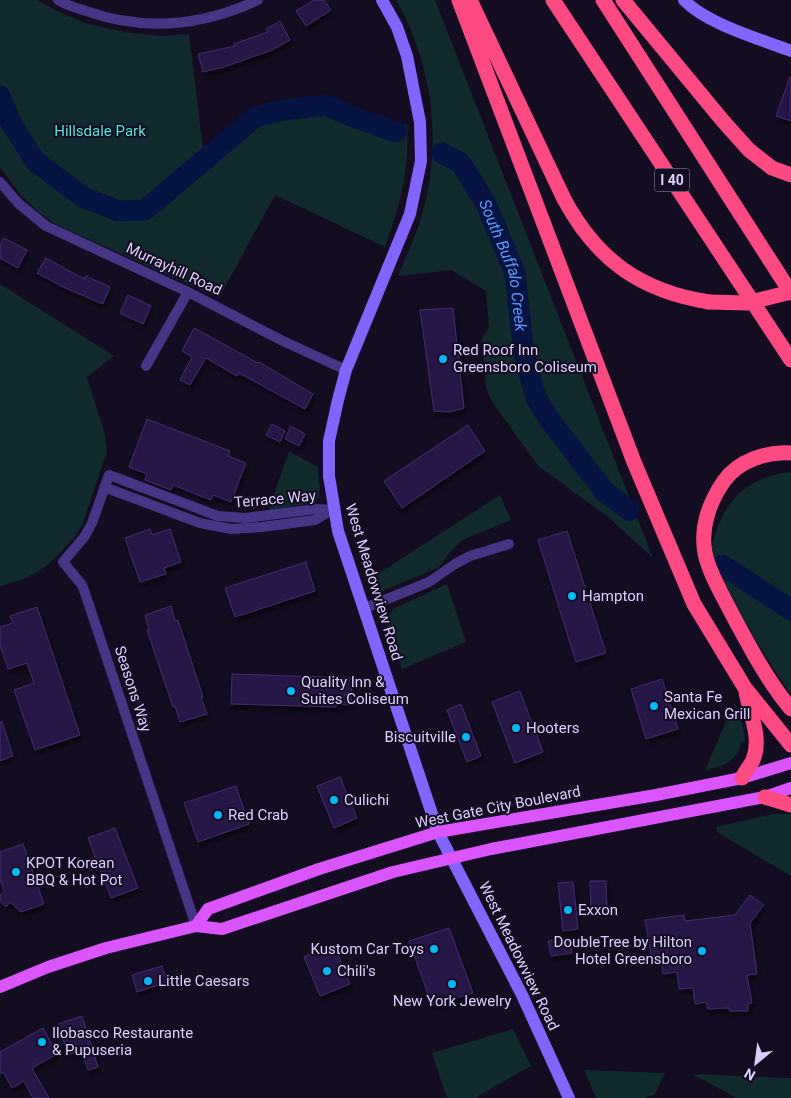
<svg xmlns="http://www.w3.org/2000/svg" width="791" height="1098" viewBox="0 0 791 1098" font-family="Roboto,sans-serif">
<defs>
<filter id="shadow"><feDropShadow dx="2" dy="4" stdDeviation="2.5" flood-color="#0009"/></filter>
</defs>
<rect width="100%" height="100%" fill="#140d22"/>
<path fill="#0f292d" d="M0 0H37L57 11 88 24 124 32 161 36 189 34 203 149 249 113 292 101 327 100 407 125C410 169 400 206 385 247L275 195 219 298 57 225 38 212 20 194 0 167Z
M396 0H435L653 558 608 517 538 466 493 403 486 388 482 339 489 327 486 291 451 270 398 276C406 256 416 236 422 215 437 162 436 109 420 56 414 37 407 17 396 0Z
M0 284 114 356 87 377 105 435 107 451 83 523 75 537 50 563 36 573 24 579 0 586Z
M289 451 318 467 320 495 315 502 268 511Z
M791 472V694C775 674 710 568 712 547 712 542 715 537 716 532 728 495 753 476 791 472Z
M500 495 511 520 462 540 451 551 439 567 428 572 382 591 374 587 370 579Z
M447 584 466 642 402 669 387 627 388 618 393 609Z
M732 707C741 719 745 728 745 742L741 743C736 764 723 765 705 771Z
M773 814H791V876L717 832 716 827Z
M513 1029 531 1066 478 1096V1098H447L432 1053Z
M584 1070 665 1073 655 1094 645 1098H596Z
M692 1074 791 1078V1098H737Z"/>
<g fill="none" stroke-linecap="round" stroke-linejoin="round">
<g stroke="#071341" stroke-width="21">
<path d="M0 96 10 121 35 161 83 197 118 211 145 210 255 117 283 110 325 105 354 117 396 132"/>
<path id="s1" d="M442 153 461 163 486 204 515 273 524 354 536 398 549 419 605 492 629 510"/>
<path d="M722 565 791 610"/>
</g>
</g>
<path fill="#281844" stroke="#432971" filter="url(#shadow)" d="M314 0H324L331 10 306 26 296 11Z
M280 21 290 40 272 50 224 67 203 72 198 54 235 46 234 44 268 32 266 29Z
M790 77H791V121L776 116Z
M4 238 27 250 18 268 0 258V245Z
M46 258 84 279 86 276 110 287 103 304 63 287 37 273Z
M128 295 151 306 143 324 120 313Z
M453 308 464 408 450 412 434 411 420 310Z
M194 328 258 363 259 362 313 394 305 409 239 373 237 376 206 358 190 385 180 380 192 357 182 351Z
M147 419 230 451 228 456 246 463 231 502 213 495 211 500 173 485 171 490 145 480 147 474 129 467Z
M272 424 285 431 280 442 266 435Z
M468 425 485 451 402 508 384 481Z
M291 426 305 434 299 446 285 439Z
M150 529 152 535 170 529 181 562 164 568 166 574 140 582 125 538Z
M567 531 606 653 576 662 538 540Z
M306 562 315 591 235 617 225 588Z
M171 606 175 621 178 620 203 697H201L207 714 180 722 175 706 173 707 147 630H149L145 615Z
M37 607 80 735 35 750 14 690 34 683 27 663 8 669 0 645V627L13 623 10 616Z
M232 674 352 678 351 705 336 704V707L231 704Z
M662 679 678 729 646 739 631 689Z
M520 691 543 752 515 763 492 702Z
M461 704 481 756 467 762 447 710Z
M0 722H2L13 756 0 761Z
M340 777 357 818 334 828 317 786Z
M236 786 249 824 198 842 184 803Z
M115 828 138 888 111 898 88 838Z
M23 844 44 904 21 912 10 902 6 907 0 901V895L4 891 0 879V852Z
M590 881H606L607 909 591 910Z
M573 882 578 929 563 931 558 883Z
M750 895 764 905 750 923 757 974 747 975 752 1003 748 1004V1011H730L729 1008 708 1009 706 1002 695 1004 693 988 679 989 677 972 663 974 661 959 652 960 645 920 684 915 685 921 735 915Z
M449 928 473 993 432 1005 409 941Z
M569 938 572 953 551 956 548 941Z
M334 945 350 984 320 996 304 957Z
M162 966 167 982 137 992 132 975Z
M82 1016 98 1067 88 1070 81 1050 68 1055 58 1024Z
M43 1028 57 1054 32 1068 49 1098H33L24 1081 12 1088 3 1072 0 1074V1052Z"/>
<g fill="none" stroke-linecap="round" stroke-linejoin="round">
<path stroke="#453584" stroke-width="10" d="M58 0C66 5 76 8 86 11 145 32 202 26 258 0
M0 182 19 204 46 226 188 292 283 341 346 370
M146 366 188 292
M104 487 200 523 231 529 262 527 315 520 332 510
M365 608 429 582 455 564 470 556 509 544
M196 926 85 593 82 585 63 562 85 536 92 523 109 475 218 516 245 518 316 509 333 510"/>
<path stroke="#8265ff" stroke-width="12" d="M382 0 397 27 407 56 420 122 421 161 410 214 346 370 338 400 329 441V476L338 531 438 832 522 995 569 1098
M684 0C707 24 760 39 791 51"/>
<path stroke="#db55ff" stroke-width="12" d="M196 926 208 909 319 869 438 832 656 795 742 778 791 763
M0 987 48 967 106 948 196 926 222 929 393 872 491 849 765 797 791 788"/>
<path stroke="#ff4983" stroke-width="15" d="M459 0 634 462 694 604 745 688 791 745
M470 0 564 199C597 260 640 291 709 302
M553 0 791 360
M603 0 791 293
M623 0 723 121 749 150 772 168 791 175
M791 453C767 451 738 461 724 481 710 501 700 527 705 553 709 573 722 594 731 612 748 644 768 682 791 709
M742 778C745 772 750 766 753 760 762 739 750 713 746 692
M765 797 791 805"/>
<path stroke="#ff4983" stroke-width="15" d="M709 302 747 303 791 292"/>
</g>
<g fill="#00b8f9" stroke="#140d22" stroke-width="2">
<circle cx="443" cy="359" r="5"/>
<circle cx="572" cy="596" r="5"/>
<circle cx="291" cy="691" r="5"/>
<circle cx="654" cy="706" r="5"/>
<circle cx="516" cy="728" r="5"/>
<circle cx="466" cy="737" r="5"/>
<circle cx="334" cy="800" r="5"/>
<circle cx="218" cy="815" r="5"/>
<circle cx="16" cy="872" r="5"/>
<circle cx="568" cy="910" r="5"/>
<circle cx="434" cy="949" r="5"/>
<circle cx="702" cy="951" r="5"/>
<circle cx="327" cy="971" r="5"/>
<circle cx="148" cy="981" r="5"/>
<circle cx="452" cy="984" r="5"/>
<circle cx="42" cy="1042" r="5"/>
</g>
<g text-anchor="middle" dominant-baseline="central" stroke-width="4" stroke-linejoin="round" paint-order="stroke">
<rect fill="#140d22" stroke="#9f94bd" stroke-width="1" x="654.5" y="168.5" width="35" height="23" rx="4"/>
<g font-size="14" font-weight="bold" fill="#dbceff">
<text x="672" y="180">I 40</text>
</g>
<g font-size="15" fill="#55e4d7" stroke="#140d22">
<text x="100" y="131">Hillsdale Park</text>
</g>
<g font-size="15" fill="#dbceff" stroke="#140d22">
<text transform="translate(174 269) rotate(25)">Murrayhill Road</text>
<text transform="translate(275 499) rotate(-5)">Terrace Way</text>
<text transform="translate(374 582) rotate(73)">West Meadowview Road</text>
<text transform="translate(133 689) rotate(72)">Seasons Way</text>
<text transform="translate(498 807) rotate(-11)">West Gate City Boulevard</text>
<text transform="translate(519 956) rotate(64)">West Meadowview Road</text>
</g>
<g font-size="15" fill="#dbceff" stroke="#140d22" text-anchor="start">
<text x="453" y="350">Red Roof Inn<tspan x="453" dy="17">Greensboro Coliseum</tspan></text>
<text x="582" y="596">Hampton</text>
<text x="301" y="682">Quality Inn &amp;<tspan x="301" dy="17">Suites Coliseum</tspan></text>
<text x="664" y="697">Santa Fe<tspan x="664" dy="17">Mexican Grill</tspan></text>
<text x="526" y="728">Hooters</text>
<text x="456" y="737" text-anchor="end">Biscuitville</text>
<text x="344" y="800">Culichi</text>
<text x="228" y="815">Red Crab</text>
<text x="26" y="863">KPOT Korean<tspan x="26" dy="17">BBQ &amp; Hot Pot</tspan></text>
<text x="578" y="910">Exxon</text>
<text x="692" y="942" text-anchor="end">DoubleTree by Hilton<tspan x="692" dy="17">Hotel Greensboro</tspan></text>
<text x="424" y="949" text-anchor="end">Kustom Car Toys</text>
<text x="337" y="971">Chili's</text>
<text x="158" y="981">Little Caesars</text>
<text x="452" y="1001" text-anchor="middle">New York Jewelry</text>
<text x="52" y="1033">Ilobasco Restaurante<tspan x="52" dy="17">&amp; Pupuseria</tspan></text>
</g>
<g font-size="16" font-style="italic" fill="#5c99ff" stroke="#140d22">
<text stroke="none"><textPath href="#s1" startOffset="134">South Buffalo Creek</textPath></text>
</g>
</g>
<g transform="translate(756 1063) rotate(209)" stroke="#140d22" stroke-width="4" paint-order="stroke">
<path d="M0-4L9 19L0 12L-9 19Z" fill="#dbceff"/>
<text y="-8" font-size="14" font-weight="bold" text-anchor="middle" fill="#dbceff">N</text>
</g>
</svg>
